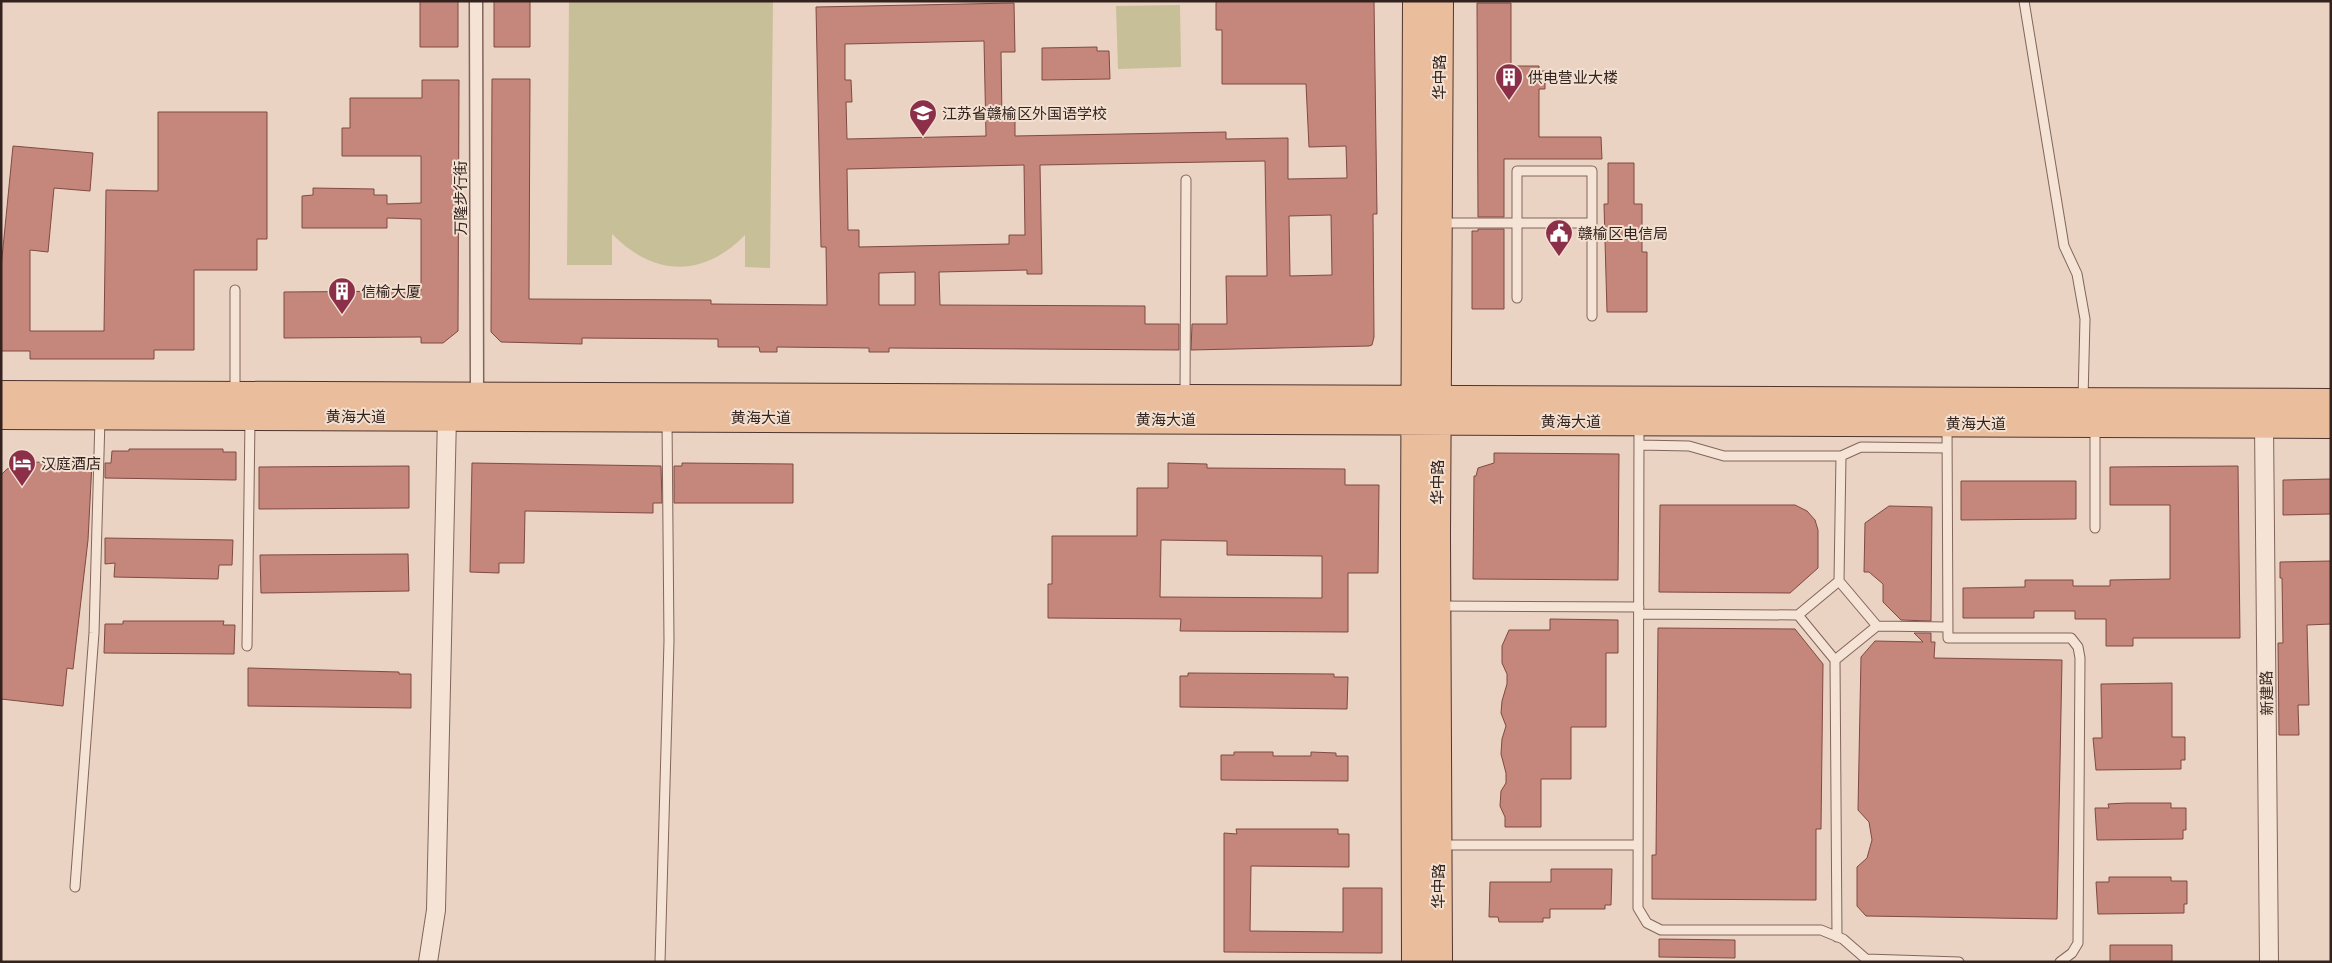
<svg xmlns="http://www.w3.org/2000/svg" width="2332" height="963" viewBox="0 0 2332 963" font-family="'Playfair Display','Noto Sans SC',serif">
<rect width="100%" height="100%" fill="#ead3c2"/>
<path fill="#c7bf98" d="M569 1H773L770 268 745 267V235C703 278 654 277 612 234V265H567Z
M1180 5 1181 67 1118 69 1116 6Z"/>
<path fill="#c5867b" stroke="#7f4a43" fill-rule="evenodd" d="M420 1H458V47H420Z
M494 1H530V47H494Z
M1216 1H1374L1377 214H1373L1374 337 1372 345 1369 346 1191 350 1192 324H1227L1226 276H1267L1265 161 1040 165 1042 274H1027V270L939 272 940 305 1145 306V324H1179V350L889 348V352H869V348L777 347V352H760L759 347H718V339L582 338V344L501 342 491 332 492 79H530L529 299 711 300V304L827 305 826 247H821L816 7 1014 3 1015 52H1001L1002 120H1015V136L1226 132V139L1288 138V179L1347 178 1346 146 1309 147 1306 84H1222V30H1216ZM984 41 986 136 847 139 846 102H852L851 80H845V44ZM1024 165 1025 235H1009V244L859 247V230H848L847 169ZM1331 215 1332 275 1290 276 1289 216ZM915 272V305H879V273Z
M1477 3H1511V66H1539V71H1545V89H1539V137H1601L1602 159H1504V217H1478Z
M1097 47V51H1109L1110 79 1042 80V48Z
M422 80H459L458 331 443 343H421V337L284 338V292L421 291V219L387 218V228H302V196L313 195V188L374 189V195H387V204L421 203V156H342V128H350V98H422Z
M158 112H267V239H257V270H194V350H154V359H30V351H1V268L13 146 93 153 90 191 54 188 48 252 30 250V331H104L106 190 158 191Z
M1608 163H1634V204H1642V252H1647V312H1607L1604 204H1608Z
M1478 229H1504V309H1472V231H1478Z
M129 449H223V452H236V480L105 478V463H111L112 451H129Z
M1494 453 1619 454 1618 580 1473 579 1474 476H1476L1478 468 1494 463Z
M25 462 92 463 88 540 73 669 67 668 63 706 1 699V475L7 469Z
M472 463 661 466 662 503H653V513L525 511 524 563H499V573L470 572Z
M682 463 793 464V503H674V466H682Z
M1168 463 1207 464V468L1345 469V485H1379L1378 573H1348V632L1180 631 1181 619 1048 618V584H1052V536H1137V488H1168ZM1161 540 1227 541V555L1322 556V598L1160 597Z
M409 466V508L259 509V467Z
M2238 466 2240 638H2133V646H2106V619H2075V611H2034V618H1963V588L2025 587V580H2073V586H2110V580L2170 579V505H2110V467Z
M2331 479V514L2283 515V480Z
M1961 481H2076V519L1961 520Z
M1660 505H1795L1807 511 1815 520 1818 530V568L1790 593 1659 592Z
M1889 506 1932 507 1931 621 1901 620 1883 602V584L1869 572H1864L1865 523Z
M105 538 233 540 232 565H219L218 579 114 577 115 563 105 564Z
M408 554 409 591 261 593 260 555Z
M2331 561V624L2307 625 2309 705H2298L2299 735H2279L2278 643H2283L2282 578H2280V562Z
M1550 619 1618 620V653H1606V727H1571V779H1541V827H1505V817L1500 806 1501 791 1506 783V773L1501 754 1502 739 1506 726 1501 713 1502 701 1507 684V674L1502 663V646L1509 630H1550Z
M123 621H224L223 625H235L234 654 104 653 105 624H123Z
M1658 628 1795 629 1823 664 1821 829H1816V900L1652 899V855H1656Z
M1914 633H1931V642H1935L1934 658 2062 660 2057 919 1866 916 1857 906V867L1867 858 1872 840 1869 822 1858 810 1861 657 1875 641 1923 642Z
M248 668 399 672V674H411V708L248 706Z
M1188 673 1334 674V677H1348L1347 709 1180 707V676H1188Z
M2172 683V737H2185V760H2181V769L2096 770 2093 738H2102L2101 684Z
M1234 752H1273V756H1311V752L1336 753V756H1348V781L1221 780V755H1234Z
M2127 803H2171V808H2186V830H2183V839L2097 840 2095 808H2109L2108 804Z
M1236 829H1338V834H1349V867L1251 866 1250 931 1343 932V888H1382V953L1224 952V833L1237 834Z
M1551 869H1612L1611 905H1605V909H1550V918H1543V922H1499L1498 917H1489L1490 882H1551Z
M2109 877H2171V881H2187V904H2184V913L2098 914 2096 882H2109Z
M1659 939 1735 940V958L1659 957Z
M2110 945H2172V962H2110Z"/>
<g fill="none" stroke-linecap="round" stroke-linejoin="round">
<g stroke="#82655b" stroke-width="11">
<path id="service" d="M2024 1 2064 246 2077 274 2085 319 2083 399
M1440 223H1592
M235 290V392
M1517 298V171H1592V316
M1185 396 1186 180
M1639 424 1638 908 1647 923 1661 930H1821L1843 939 1866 959 1959 962
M1947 425 1948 638H2071L2078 647 2080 658 2078 943 2072 953 2060 962
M2095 426V528
M1639 445 1689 446 1724 456H1841L1861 447 1947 448
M1839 581 1841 456
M1439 606 1639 607
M1639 614 1798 615
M1877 626 1948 627
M247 646 250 419
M1835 660 1877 626 1839 581 1798 615 1835 660 1837 937
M1441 845H1638
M75 887 94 633 100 418
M660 962 669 641 667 420"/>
</g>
<g stroke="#82655b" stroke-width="15">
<path id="pedestrian" d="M476 1 477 395"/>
</g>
<g stroke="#82655b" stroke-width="20">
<path id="minor" d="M2264 424 2269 962
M428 962 436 910 447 416"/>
</g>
<g stroke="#50352f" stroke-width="30">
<path id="primary" d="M1 395 2331 403
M1 415 2331 424
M1416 962 1415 536 1417 1
M1438 962 1436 536 1439 1"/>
</g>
<use href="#service" stroke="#f5e3d5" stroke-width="9"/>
<use href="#pedestrian" stroke="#f5e3d5" stroke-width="12"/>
<use href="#minor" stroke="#f5e3d5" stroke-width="18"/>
<use href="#primary" stroke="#eabd9d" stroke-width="28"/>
</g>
<defs>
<g id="building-pin" transform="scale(1.4375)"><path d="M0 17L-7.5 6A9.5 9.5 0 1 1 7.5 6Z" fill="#8c304a" stroke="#f2e0d1"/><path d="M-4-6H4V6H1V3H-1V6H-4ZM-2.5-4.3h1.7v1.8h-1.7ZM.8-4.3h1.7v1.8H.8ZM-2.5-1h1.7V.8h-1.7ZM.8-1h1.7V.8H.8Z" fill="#fff"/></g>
<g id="school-pin" transform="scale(1.4375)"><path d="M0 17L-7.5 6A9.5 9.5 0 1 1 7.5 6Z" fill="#8c304a" stroke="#f2e0d1"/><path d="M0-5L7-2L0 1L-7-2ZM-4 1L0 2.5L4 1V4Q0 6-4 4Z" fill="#fff"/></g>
<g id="civic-pin" transform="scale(1.4375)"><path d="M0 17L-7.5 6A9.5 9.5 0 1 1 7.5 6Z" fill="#8c304a" stroke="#f2e0d1"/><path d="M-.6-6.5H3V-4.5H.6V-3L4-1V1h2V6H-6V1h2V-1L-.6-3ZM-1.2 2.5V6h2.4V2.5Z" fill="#fff"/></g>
<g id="hotel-pin" transform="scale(1.4375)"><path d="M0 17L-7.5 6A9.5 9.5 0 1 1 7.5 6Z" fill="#8c304a" stroke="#f2e0d1"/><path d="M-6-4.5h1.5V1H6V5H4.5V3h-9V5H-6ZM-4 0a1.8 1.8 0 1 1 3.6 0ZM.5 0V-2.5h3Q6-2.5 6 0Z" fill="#fff"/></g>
</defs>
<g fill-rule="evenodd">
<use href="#building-pin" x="1509" y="77"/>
<use href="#school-pin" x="923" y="113"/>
<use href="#civic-pin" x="1559" y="233"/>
<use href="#building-pin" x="342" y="291"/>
<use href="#hotel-pin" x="22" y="463"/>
</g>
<g text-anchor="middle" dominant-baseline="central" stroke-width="4" stroke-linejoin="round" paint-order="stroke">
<g font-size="15" fill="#33221e" stroke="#f2e0d1">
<text transform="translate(1439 77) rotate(-90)">华中路</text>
<text transform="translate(460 198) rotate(-90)">万隆步行街</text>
<text x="356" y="416">黄海大道</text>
<text x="761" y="417">黄海大道</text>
<text x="1166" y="419">黄海大道</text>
<text x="1571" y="421">黄海大道</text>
<text x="1976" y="423">黄海大道</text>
<text transform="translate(1437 482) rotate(-90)">华中路</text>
<text transform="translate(2266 693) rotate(-91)">新建路</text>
<text transform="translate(1438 886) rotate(-90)">华中路</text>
</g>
<g font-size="15" fill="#33221e" stroke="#f2e0d1" text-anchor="start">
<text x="1528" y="77">供电营业大楼</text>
<text x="942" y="113">江苏省赣榆区外国语学校</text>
<text x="1578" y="233">赣榆区电信局</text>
<text x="361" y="291">信榆大厦</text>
<text x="41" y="463">汉庭酒店</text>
</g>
</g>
<rect width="2332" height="963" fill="none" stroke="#33221e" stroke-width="5"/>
</svg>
